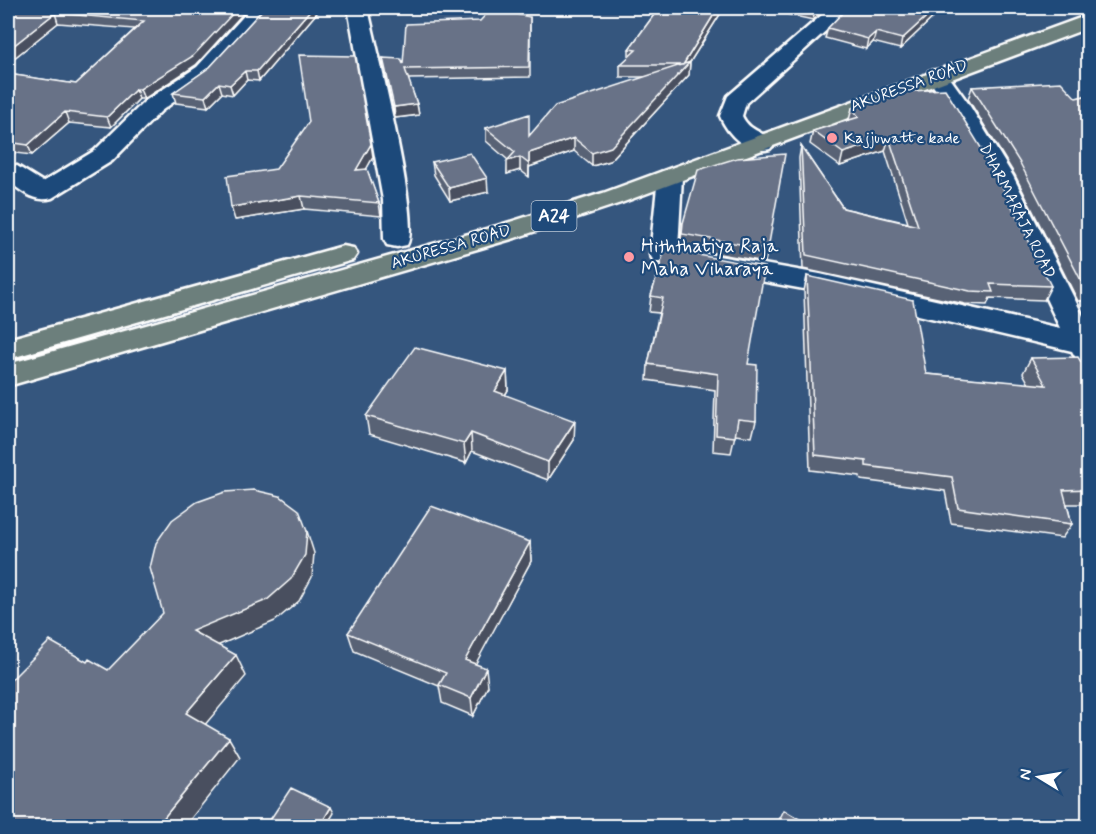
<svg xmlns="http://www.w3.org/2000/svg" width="1096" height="834" viewBox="0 0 1096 834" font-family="Mynerve,sans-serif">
<rect width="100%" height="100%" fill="#35567e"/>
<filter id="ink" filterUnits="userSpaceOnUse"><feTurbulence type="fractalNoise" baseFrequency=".0167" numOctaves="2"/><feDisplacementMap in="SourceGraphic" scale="12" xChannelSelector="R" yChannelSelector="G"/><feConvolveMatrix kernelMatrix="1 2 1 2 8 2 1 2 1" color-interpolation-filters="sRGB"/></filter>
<g filter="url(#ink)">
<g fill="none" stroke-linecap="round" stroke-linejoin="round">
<g stroke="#fff" stroke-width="5">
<path id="street" d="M251 8H271L211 75 161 111 112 161 52 198C34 203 22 191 8 181V164L17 166 43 182 94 151 145 101 197 67Z
M348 8H368C375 44 422 223 407 245L397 247 387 245 384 239 383 200Z
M937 70 945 71 968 103 1013 176 1088 326V363L1077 360 1072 351 820 292 664 263 654 261 650 255 658 177 661 172 670 170 679 172 682 177 678 249 820 274 1060 328 988 176 950 109 926 76 929 71Z"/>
</g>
<g stroke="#fff" stroke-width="5">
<path id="secondary" d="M830 8H851L746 103 742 116C750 133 764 130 774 144L770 149C747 155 728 135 720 116L728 96Z"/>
</g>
<g stroke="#fff" stroke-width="5">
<path id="highway" d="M1088 15V28L621 203 515 238 8 386V364L497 226 603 193Z
M343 246 353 248 357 254 353 260 8 359V339Z"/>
</g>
<use href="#street" fill="#1f4a7a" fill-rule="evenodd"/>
<use href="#secondary" fill="#1f4a7a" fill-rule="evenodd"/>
<use href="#highway" fill="#6c7f7c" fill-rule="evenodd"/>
</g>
<path fill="#596274" stroke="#fff" stroke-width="1.5" d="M55 8H248L196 65 144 99H139L111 127 69 123 32 155 8 152V74L76 84 135 29 58 23 8 63Z
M264 8H321L259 81 247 80 233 95 222 93 208 107 176 103 173 93 210 67Z
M659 8H724L690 62 689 75 610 161 592 166 574 151 529 167V177L520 170 507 174 508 160 486 141V128L529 135 645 77H620V65L629 57V49Z
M758 8H828L813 20Z
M847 8H943L900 49 873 42 866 49 825 38 828 28Z
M530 17V77L408 79 417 104 419 115 395 118 384 68 383 58 403 64 480 21Z
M972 87 1076 98 1089 95V301H1078L1015 175 968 99Z
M895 92 1051 286 1044 300 990 298 987 305 965 304 803 269 799 158 801 146 843 208 908 223 885 151 840 166 810 144 813 131 849 120 852 108Z
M373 157 366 169 379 203 381 216 304 209 235 220Z
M432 162 488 192 450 201 434 175Z
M683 223 768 249 765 262 680 247Z
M665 249 748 364 756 421 752 437 735 435 731 453 713 451 715 390 647 380 648 364 659 313 649 312 651 296Z
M807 276 926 374 1029 384 1023 373 1031 358 1089 375V504H1067L1072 524 1062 538 951 523 945 491 861 480 860 476 810 470 804 291Z
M507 371 508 390 505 395 574 440 548 480 472 451 466 463 369 434 366 416Z
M530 542 531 561 475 664 488 686 473 716 442 703 439 686 354 651 348 633Z"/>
<path fill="#48505e" stroke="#fff" stroke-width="1.5" d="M238 8H248L196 65 144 99 140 89Z
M312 8H321L259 81 257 71Z
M718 8H724L690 62 689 75 610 161 592 166V153L683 65Z
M818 8H828L813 20 815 10Z
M936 8H943L900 49 902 39Z
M55 13 58 23 8 63V50Z
M876 32 873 42 866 49 868 39Z
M245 71 247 80 233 95 230 85Z
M219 83 222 93 208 107 205 97Z
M136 89 139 99 111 127 107 117Z
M417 104 419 115 395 118 394 107Z
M65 112 69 123 32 155 28 145Z
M574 138V151L529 167V177V153Z
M889 138 885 151 840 166 843 153Z
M371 144 373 157 358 184 356 170Z
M520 157V170L507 174V161Z
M487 178 488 192 450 201 449 188Z
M301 196 304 209 235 220 231 207Z
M507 371 508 390 496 410 495 391Z
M575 421 574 440 548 480V462Z
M471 433 472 451 466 463 464 444Z
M307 531 314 553 312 577 299 601 275 621 203 652 192 631Z
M530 542 531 561 468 678 465 660Z
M236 655 246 676 198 733 186 713Z
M486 668 488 686 473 716 471 698Z
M229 738 240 757 185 826H157Z
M331 807 334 813 326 826H320Z"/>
<path fill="#677287" stroke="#fff" stroke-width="1.5" d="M8 8H44L55 9V8H238L193 56 140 89H136L107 117 65 112 28 145 8 142V74L76 84 144 21 55 13 8 50Z
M264 8H312L257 71H245L230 85 219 83 205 97 173 93 210 67Z
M659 8H718L683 65H620L636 50 629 49Z
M803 8H818L815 10Z
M847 8H936L902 39 876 32 868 39 828 28Z
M491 9 530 17 529 67 405 69 417 104 394 107 383 58 401 59 403 64 406 24 480 21Z
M299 55 355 56 371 144 356 170 367 169 379 203 301 196 231 207 227 176 276 169 309 122Z
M690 62 611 147 592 153 574 138 529 153V164L520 157 507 161 515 152 486 128 529 114V136L555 106Z
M1061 82 1076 98 1089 95V288H1085L1020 163 972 87Z
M945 89 991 164 1051 286 990 284 993 292 970 291 806 255 801 146 843 208 918 226 889 138 843 153 813 131 859 117 852 108 895 92Z
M470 153 487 178 449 188 432 162Z
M785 154 768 249 682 234 683 223 698 170 737 158Z
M665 249 765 267 748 364 757 365 756 421 738 419 735 437 716 435 718 374 648 364 663 298 651 296Z
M807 276 913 300 926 374 1046 385 1031 358 1078 357 1089 375V489L1063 490 1072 524 958 508 952 477 866 466V461L815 455Z
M415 347 507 371 495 391 575 421 548 462 471 433 464 444 366 416Z
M254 490 280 496 299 510 307 531 305 555 291 579 267 600 192 631 236 655 186 713 229 738 157 826H8V683L50 641 87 662 89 659 108 670 163 613 150 568 156 543 172 520 197 502 225 492Z
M431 506 530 542 465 660 486 668 471 698 439 685 446 673 348 633Z
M291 788 331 807 320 826H266Z
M784 810 811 826H776Z"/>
</g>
<g fill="#ff9aa2" stroke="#1f4a7a" stroke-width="2">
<circle cx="832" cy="138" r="6"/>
<circle cx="629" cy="257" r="6"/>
</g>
<g text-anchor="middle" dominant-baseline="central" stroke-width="4.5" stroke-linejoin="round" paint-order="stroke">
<g font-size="16" fill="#fff" stroke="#1f4a7a">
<text transform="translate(909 86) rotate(-20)">AKURESSA ROAD</text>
<text transform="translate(1017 211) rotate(63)">DHARMARAJA ROAD</text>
<text transform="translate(451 247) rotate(-16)">AKURESSA ROAD</text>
</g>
<g font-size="16" fill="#fff" stroke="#1f4a7a" text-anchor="start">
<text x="844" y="138">Kajjuwatte kade</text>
</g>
<rect fill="#1f4a7a" stroke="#bcc9d7" stroke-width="1.5" x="531.5" y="201" width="45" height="30" rx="4.5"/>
<g font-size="18" font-weight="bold" fill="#fff">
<text x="554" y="216">A24</text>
</g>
<g font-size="20" fill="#fff" stroke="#1f4a7a" text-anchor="start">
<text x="641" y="246">Hiththatiya Raja<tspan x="641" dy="23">Maha Viharaya</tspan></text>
</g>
</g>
<rect width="1096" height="834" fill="none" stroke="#1f4a7a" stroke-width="30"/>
<rect x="15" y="15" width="1066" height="804" fill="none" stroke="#fff" stroke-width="2" filter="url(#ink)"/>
<g transform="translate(1039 777) rotate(281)" stroke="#1f4a7a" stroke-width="4.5" paint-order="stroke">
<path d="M0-4.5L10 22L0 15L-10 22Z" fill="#ffffff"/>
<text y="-9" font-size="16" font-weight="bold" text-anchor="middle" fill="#ffffff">N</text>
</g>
</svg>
